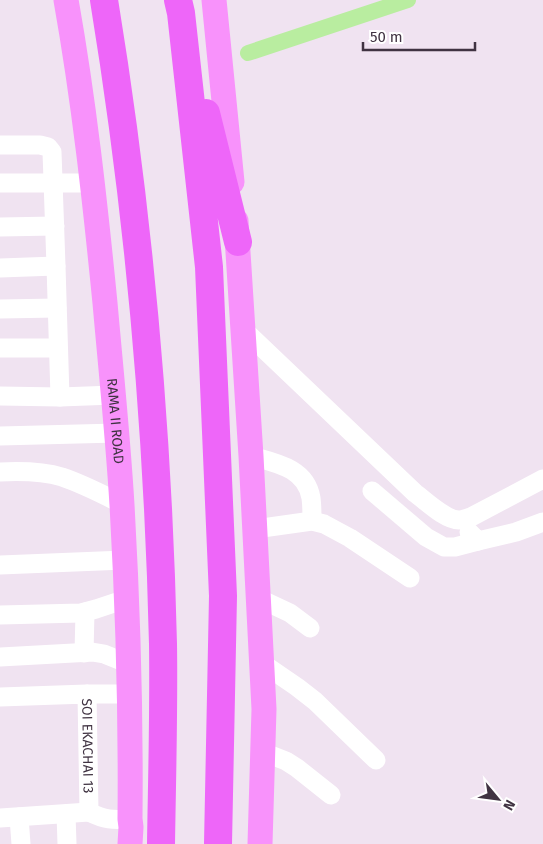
<svg xmlns="http://www.w3.org/2000/svg" width="543" height="844" viewBox="0 0 543 844" font-family="'Fira Sans',sans-serif">
<rect width="100%" height="100%" fill="#f0e3f1"/>
<g fill="none" stroke-linecap="round" stroke-linejoin="round">
<path stroke="#b9eda0" stroke-width="16" d="M248 53 408 0"/>
<g stroke="#fff" stroke-width="19">
<path d="M0 145H40L48 147 52 152 56 266 60 397"/>
<path d="M0 183H93"/>
<path d="M0 227 55 226"/>
<path d="M0 268 56 266"/>
<path d="M0 309 57 308"/>
<path d="M244 330 415 493C426 501 445 520 459 520 462 520 467 518 471 517L543 479"/>
<path d="M0 348H58"/>
<path d="M0 396 60 397 114 395"/>
<path d="M0 436 117 433"/>
<path d="M251 456C276 463 306 468 311 498 312 505 312 513 312 521"/>
<path d="M0 472C21 471 42 471 62 477 83 484 102 494 122 504"/>
<path d="M372 491 426 537 444 547H455L478 541"/>
<path d="M255 529 312 521 324 524 350 538 410 578"/>
<path d="M469 532 478 541 516 532 543 522"/>
<path d="M0 565 125 560"/>
<path d="M258 598 290 613 310 628"/>
<path d="M0 615 81 613 96 609 126 599"/>
<path d="M84 653 85 612"/>
<path d="M0 657 92 652 104 654 129 664"/>
<path d="M262 663 297 687 315 701 376 760"/>
<path d="M87 694H129"/>
<path id="s1" d="M0 697 87 694 89 812C105 820 112 820 130 819"/>
<path d="M263 752 286 761 297 768 331 795"/>
<path d="M66 814 67 844"/>
<path d="M19 817 21 844"/>
<path d="M0 818 89 812"/>
</g>
<g stroke="#f892fb" stroke-width="25">
<path id="s2" d="M66 0C84 101 95 202 105 303 111 371 118 438 122 505 128 610 131 715 130 819L131 827 130 844"/>
<path d="M214 0 232 182"/>
<path d="M236 221 251 456 264 709 260 844"/>
</g>
<path stroke="#ee66f9" stroke-width="28" d="M104 0C139 213 158 428 163 644 164 711 162 777 161 844
M178 0 181 13 209 267 223 596 218 844
M206 113 238 242"/>
</g>
<g text-anchor="middle" dominant-baseline="central" stroke-width="4" stroke-linejoin="round" paint-order="stroke">
<g font-size="14" fill="#403342" stroke="#fff">
<text stroke="none"><textPath href="#s2" startOffset="424">RAMA II ROAD</textPath></text>
<text stroke="none"><textPath href="#s1" startOffset="139">SOI EKACHAI 13</textPath></text>
</g>
</g>
<g transform="translate(498 799) rotate(119)" stroke="#ffffff" stroke-width="4" paint-order="stroke">
<path d="M0-4L9 19L0 12L-9 19Z" fill="#403342"/>
<text y="-8" font-size="14" font-weight="bold" text-anchor="middle" fill="#403342">N</text>
</g>
<path d="M363 42v8h112v-8" fill="none" stroke="#403342" stroke-width="2.5"/>
<text x="370" y="42" font-size="15" fill="#403342" stroke="#ffffff" stroke-width="4" paint-order="stroke">50 m</text>
</svg>
